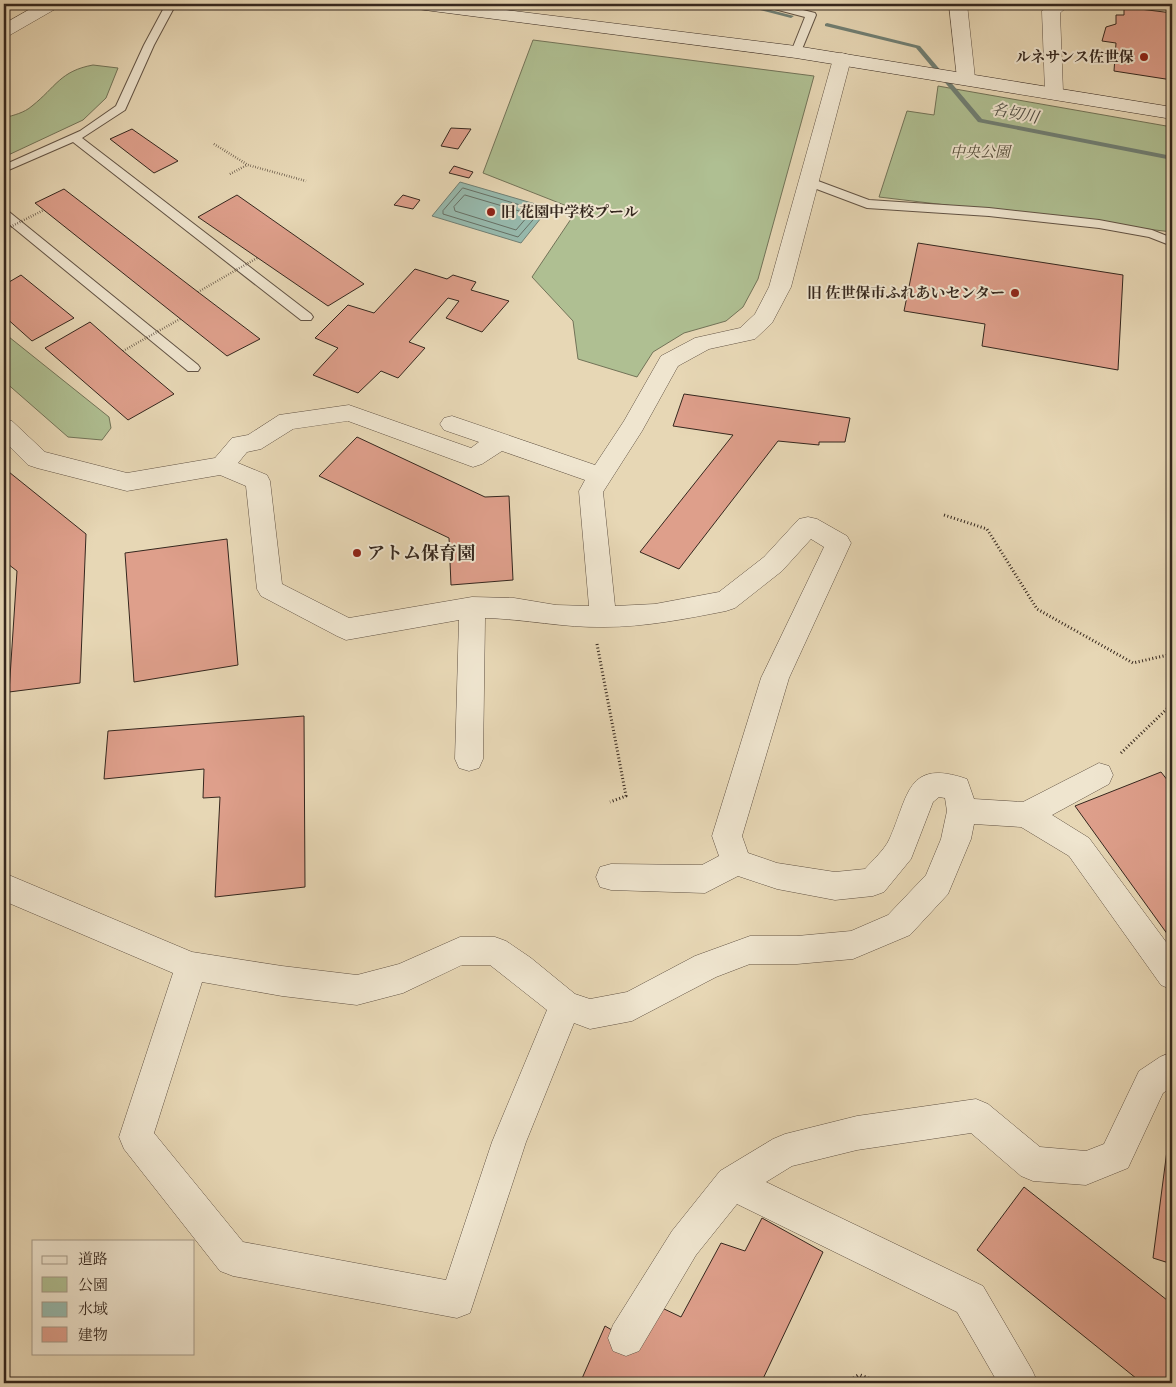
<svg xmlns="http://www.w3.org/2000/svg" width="1176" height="1387" viewBox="0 0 1176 1387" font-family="'IM FELL Great Primer','Noto Serif JP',serif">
<rect width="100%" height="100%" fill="#e7d7b5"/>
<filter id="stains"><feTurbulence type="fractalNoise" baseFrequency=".004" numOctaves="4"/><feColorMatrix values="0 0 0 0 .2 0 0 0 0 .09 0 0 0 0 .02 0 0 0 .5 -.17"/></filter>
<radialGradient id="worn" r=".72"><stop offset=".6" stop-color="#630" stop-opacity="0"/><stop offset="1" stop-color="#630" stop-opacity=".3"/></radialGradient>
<path fill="#afbf92" stroke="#727358" d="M533 40 814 76 758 279 743 307 726 321 684 333 653 352 637 377 578 359 573 321 532 277 577 210 483 173Z
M93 65 118 68 106 98 83 120 4 157V118C14 115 24 113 32 106 56 87 60 71 93 65Z
M938 86 1172 127V232L879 197 907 111 934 115Z
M4 333 109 417 111 428 102 440 68 437 4 381Z"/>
<path fill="#97baae" stroke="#707f74" d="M460 182 549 208 521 243 432 216Z"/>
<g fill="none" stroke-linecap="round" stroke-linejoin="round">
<path stroke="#667066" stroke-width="1" d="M463 188 537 210 539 213 518 237 443 214V211Z
M465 195 526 213 528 216 516 230 455 211 454 207Z"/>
<path fill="#707f74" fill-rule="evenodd" d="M737 4H747L794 16 791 18Z
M827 23 920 46 982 119 1172 156V160L978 122 916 48 825 26V24Z"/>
</g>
<path fill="#de9f8b" stroke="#35271e" d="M1124 7 1172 13V80L1114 71 1116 43 1102 41 1106 27 1116 24V15H1124Z
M451 128 471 129 458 149 441 146Z
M132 129 178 161 154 173 110 139Z
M454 166 473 172 469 178 449 173Z
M64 189 198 292 260 339 227 356 35 203Z
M237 195 364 284 328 306 198 217Z
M403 195 420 200 413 209 394 205Z
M918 243 1123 275 1118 370 982 346 985 324 904 311Z
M415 269 447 279 453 275 476 282 471 290 509 301 482 332 446 318 459 301 448 298 409 342 425 348 398 378 381 371 358 393 313 375 338 348 315 338 348 305 374 313Z
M21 275 74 318 32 341 4 316V285Z
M90 322 123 351 174 394 128 420 45 348Z
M684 394 850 418 845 442H819V445L778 441 679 569 640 552 733 435 673 426Z
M357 437 485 497 509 496 513 580 451 585 449 538 319 476Z
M4 468 86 534 80 683 9 692 17 571 4 561Z
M227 539 238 665 134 682 125 553Z
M304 716 305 887 215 897 220 797 203 798 204 769 104 779 108 731Z
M1161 772 1172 786V933L1168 935 1075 806Z
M1172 1112V1264L1153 1258Z
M1024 1187 1172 1304V1383H1142L977 1250Z
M762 1218 823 1252 761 1383H580L605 1326 639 1346 660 1307 681 1317 721 1243 745 1251Z"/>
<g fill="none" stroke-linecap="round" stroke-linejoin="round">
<g stroke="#625344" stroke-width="2">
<path id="lane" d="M166 4H176L154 45 125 110 82 138 311 314 313 317 311 320H301L73 142 4 172V165L80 131 116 106 144 45Z
M762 4H779L815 13 816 15 800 54 796 55 791 52 805 17 763 6Z
M810 178 869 200 989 208 1099 220 1152 230 1172 238V246L1149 237 1099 228 989 216 867 208 806 185 804 182Z
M4 210 8 211 198 365 200 368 198 371H188L4 220Z"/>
</g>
<g stroke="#625344" stroke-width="1">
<path id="street" d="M39 4H60L57 8 10 35 4 36V24Z
M949 4H967L975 78 973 82 966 84 959 82 957 78Z
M1050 4H1070L1060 13 1063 92 1061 96 1054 98 1047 96 1045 92 1042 11Z
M842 53 849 55 851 59 791 287 772 323 755 339 709 349 678 366 642 431 603 492 615 606 655 604 719 592 764 557 799 519 808 517 817 519 847 536 851 543 789 678 742 836 748 853 777 863 835 872 865 869C873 860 884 850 889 840 909 796 906 758 967 779L974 799 1023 802 1099 763 1109 766 1113 775 1109 784 1052 815 1089 838 1172 950V990L1161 985 1069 856 1021 827 974 824 971 839 948 894 910 935 853 959 797 964H750L716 977 632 1021 590 1029 574 1023 526 1142 470 1313 457 1318 233 1276 220 1271 124 1149 119 1137 173 973 4 901V873L192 952 282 966 357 975 399 964 460 937H495L506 941 531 958 575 994 590 999 627 992 695 956 750 936H797L851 931 888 915 926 875 941 839 947 811 945 798 939 797 933 802 911 859 884 892 873 896 835 900 777 889 738 876 705 893 611 890 600 887 596 877 600 867 611 864 702 865 719 856 712 836 761 678 824 547 811 539 782 571 735 608 726 611C685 619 645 627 604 627 564 628 525 619 485 618L483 759 479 768 469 771 459 768 455 759 459 620 346 640 337 636 261 596 257 589 246 486 220 475 127 491 37 468 28 465 4 441V419L12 421 45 452 127 473 215 458 232 438 248 435 279 415 349 405 471 448 479 442 444 430 440 424 444 418 452 416 595 465 624 421 661 356 695 338 740 328 755 314 769 287 833 59 835 55ZM348 421 473 467 482 464 502 451 585 480 579 491 589 606 556 605 514 598 472 597 349 618 282 584 270 481 267 475 238 463 247 452 261 449 293 429ZM462 965H490L547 1010 492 1142 446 1280 243 1242 154 1133 202 982 282 996 357 1005 403 993Z
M1172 1052V1087L1163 1093 1128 1168 1086 1185 1033 1181 1021 1176 971 1133 857 1150 792 1166 766 1182 983 1286 1032 1370 1038 1383H998L957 1312 737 1204 696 1255 639 1351 626 1356 613 1351 608 1338 613 1325 672 1231 720 1171 773 1139 785 1134 857 1116 976 1099 988 1104 1040 1147 1086 1151 1104 1144 1139 1071 1160 1057Z"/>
</g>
<g stroke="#35271e" stroke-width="1">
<path id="secondary" d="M408 4H457L796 46 1172 107V119L796 58 417 9 411 8Z"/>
</g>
<path stroke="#35271e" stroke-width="2.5" stroke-dasharray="0.5 2" stroke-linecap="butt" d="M214 144 248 165 306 181
M230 174 247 165"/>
<path stroke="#35271e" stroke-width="3" stroke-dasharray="1 2.5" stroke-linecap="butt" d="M944 515 987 529 1037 609 1133 663 1172 654
M597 644 626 796 610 802
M1121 753 1172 704"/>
<path stroke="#35271e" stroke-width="4" stroke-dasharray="1 3" stroke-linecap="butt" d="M847 1383 859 1375 880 1383"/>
<use href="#lane" fill="#efe5cf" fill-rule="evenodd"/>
<use href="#street" fill="#efe5cf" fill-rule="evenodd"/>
<use href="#secondary" fill="#efe5cf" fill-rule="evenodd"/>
<path stroke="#35271e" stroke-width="2.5" stroke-dasharray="0.5 2" stroke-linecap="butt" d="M4 230 44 210
M198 292 257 258
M123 351 180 319"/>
</g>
<g fill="#8f2418" stroke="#efe5cf" stroke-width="2">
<circle cx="1144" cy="57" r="5"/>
<circle cx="491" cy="212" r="5"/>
<circle cx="1015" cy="293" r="5"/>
<circle cx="357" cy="553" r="5"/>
</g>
<g text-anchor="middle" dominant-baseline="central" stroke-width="4" stroke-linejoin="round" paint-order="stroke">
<g font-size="15" font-weight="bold" fill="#35271e" stroke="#efe5cf" text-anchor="end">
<text x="1134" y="57">ルネサンス佐世保</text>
<text x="501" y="212" text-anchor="start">旧 花園中学校プール</text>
<text x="1005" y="293">旧 佐世保市ふれあいセンター</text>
</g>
<g font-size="15" font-style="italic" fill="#544d3b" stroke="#efe5cf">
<text x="980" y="152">中央公園</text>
</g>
<g font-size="16" font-style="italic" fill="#4e4c42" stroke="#efe5cf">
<text transform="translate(1015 113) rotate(11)">名切川</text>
</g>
<g font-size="18" font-weight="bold" fill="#35271e" stroke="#efe5cf" text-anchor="start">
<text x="367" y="553">アトム保育園</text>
</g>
</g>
<rect width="1176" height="1387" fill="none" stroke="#e7d7b5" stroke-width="20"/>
<rect x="5" y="5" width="1166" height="1377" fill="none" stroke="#35271e" stroke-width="2.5"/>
<rect x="10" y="10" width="1156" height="1367" fill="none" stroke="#35271e"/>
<rect x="32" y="1240" width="162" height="115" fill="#efe5cf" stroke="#a59988"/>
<rect x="42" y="1256" width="25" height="8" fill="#efe5cf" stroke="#a59988"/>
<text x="78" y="1264" font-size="15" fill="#35271e">道路</text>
<rect x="42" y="1277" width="25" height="15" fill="#afbf92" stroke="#a59988"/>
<text x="78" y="1290" font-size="15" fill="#35271e">公園</text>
<rect x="42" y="1302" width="25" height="15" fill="#97baae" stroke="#a59988"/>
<text x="78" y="1314" font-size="15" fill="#35271e">水域</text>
<rect x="42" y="1327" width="25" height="15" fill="#de9f8b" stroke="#a59988"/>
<text x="78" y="1340" font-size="15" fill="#35271e">建物</text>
<rect width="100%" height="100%" filter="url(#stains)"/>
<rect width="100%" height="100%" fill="url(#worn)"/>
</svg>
